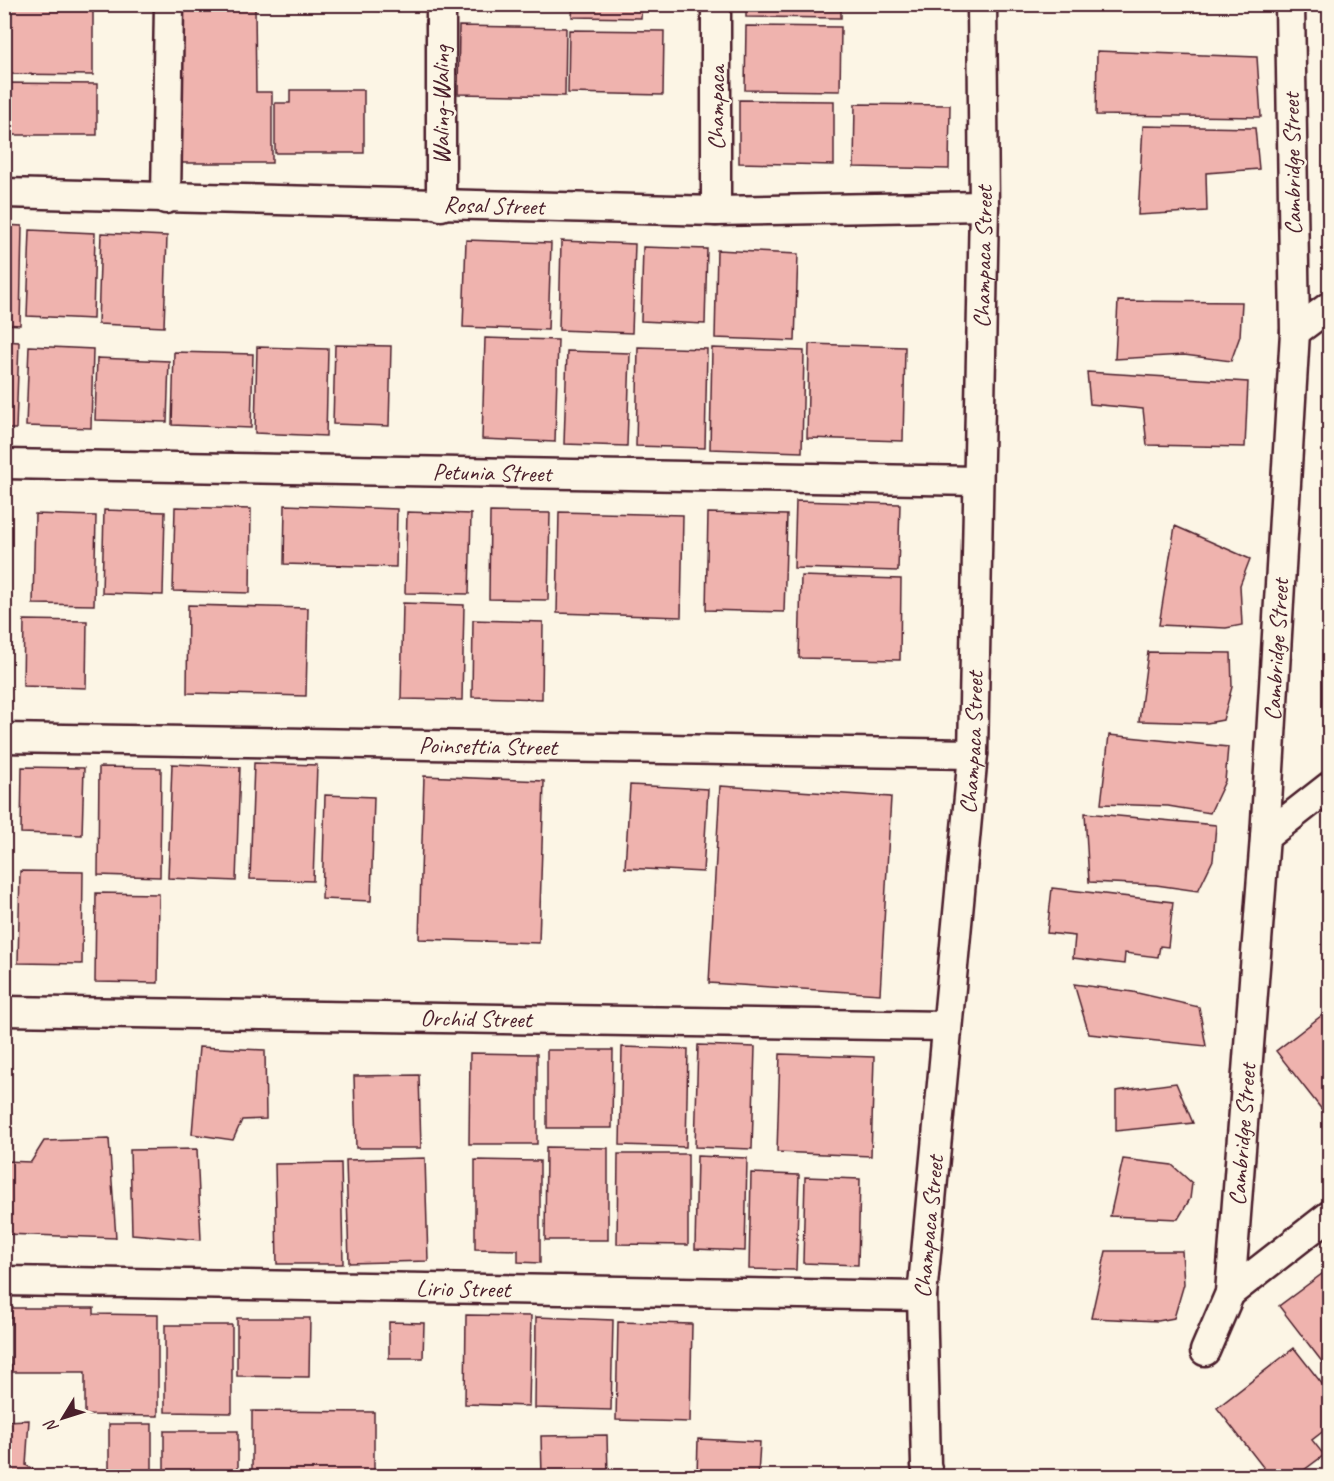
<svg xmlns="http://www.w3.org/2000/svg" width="1334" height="1481" viewBox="0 0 1334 1481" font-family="Caveat,sans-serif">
<rect width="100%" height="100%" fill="#fcf5e5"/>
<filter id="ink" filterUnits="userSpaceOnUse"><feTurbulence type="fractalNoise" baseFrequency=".0167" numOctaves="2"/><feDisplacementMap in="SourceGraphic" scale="12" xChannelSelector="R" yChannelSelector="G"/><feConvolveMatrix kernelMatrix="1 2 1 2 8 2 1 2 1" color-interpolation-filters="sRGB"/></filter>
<g filter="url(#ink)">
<path fill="#efb3ae" stroke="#4a1f2b" stroke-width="1.5" d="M8 4H93V75L7 74Z
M316 4H380V11Z
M469 4H564V6L469 5Z
M573 4H642L641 18 572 17Z
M746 4H841V18L746 17Z
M177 9H255L256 92H272V163H179Z
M459 26 566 28 565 96 458 94Z
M746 26 841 27 840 91 745 90Z
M569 30 664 31 663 95 568 93Z
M1097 51 1257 57 1261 117 1096 115Z
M4 83 97 84V135H4Z
M290 90H364V153H275V103H290Z
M739 100 834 101V165L739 163Z
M855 104 950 105 949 169 854 167Z
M1143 126 1255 128 1259 169 1206 173 1207 211 1138 215Z
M4 225 22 226 20 325 4 324Z
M30 230 95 233 93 319 27 316Z
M101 233 167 236 164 327 98 324Z
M466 240 551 243 548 330 463 327Z
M561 241 635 244 632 333 559 330Z
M643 247 707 249 705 324 641 321Z
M717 250 798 254 795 341 715 338Z
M1118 301 1242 302 1240 336 1231 361 1184 355 1115 359Z
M485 338 558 340 555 442 482 439Z
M4 341 19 342 16 429H4Z
M809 344 905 347 903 441 807 438Z
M335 345 391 346 389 426 333 424Z
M29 346 93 349 91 428 26 426Z
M257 347 328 349 326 436 255 433Z
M638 347 707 349 705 448 636 446Z
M712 348 804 351 802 452 710 449Z
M567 351 630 353 627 446 564 444Z
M174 352 253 354 251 428 172 425Z
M97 358 169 361 167 422 95 420Z
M1087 372 1248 382 1245 447 1147 445 1143 409 1090 404Z
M796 501 900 504 898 571 794 568Z
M285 505 397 509 396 567 284 564Z
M175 507 251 509 250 593 173 591Z
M104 510 165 512 163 595 102 593Z
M407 512 471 514 469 594 405 593Z
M490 512 550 513 548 600 489 599Z
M559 512 683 515 681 617 557 613Z
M708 513 787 515 784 612 706 610Z
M35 514 96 516 94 605 33 604Z
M1175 526 1250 559 1240 585 1242 625 1226 628 1159 625Z
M801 576 901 579 900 660 799 658Z
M403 603 464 605 462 700 401 699Z
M188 605 308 608 306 696 187 693Z
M24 620 87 621 86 688 23 686Z
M473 620 543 622 542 699 472 697Z
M1148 652 1231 653 1232 687 1223 720 1207 723 1139 721Z
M1330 653V738L1322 744Z
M1109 735 1228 747 1225 781 1210 813 1168 806 1101 804Z
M254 763 317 765 313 881 250 879Z
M172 764 240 767 236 881 168 878Z
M22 767 84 768 82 835 21 833Z
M99 767 161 768 160 877 98 875Z
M4 775H7L6 841H4Z
M424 776 544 781 539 943 419 939Z
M630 785 708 789 703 872 625 868Z
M720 786 891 797 880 994 709 983Z
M325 795 374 797 371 901 322 899Z
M1085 813 1216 825 1213 860 1198 891 1156 885 1089 882Z
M20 871 83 872 82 964 18 963Z
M1052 888 1173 902 1168 947 1160 946 1158 957 1125 953 1124 964 1073 958 1075 936 1047 933Z
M96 893 159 894 158 983 95 982Z
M1074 984 1133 992 1199 1007 1206 1046 1089 1034Z
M1330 1009V1120L1276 1051Z
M698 1045 755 1047 752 1149 695 1147Z
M199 1047 265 1050 266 1119 242 1120 233 1140 192 1134Z
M622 1047 688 1049 686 1147 620 1145Z
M547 1050H613L612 1128H547Z
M470 1053 537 1054V1144H469Z
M780 1054 874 1057 871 1156 777 1152Z
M419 1075 421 1148H356L354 1076Z
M1176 1083 1193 1123 1116 1131V1091Z
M109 1139 116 1238 4 1234V1161L31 1162 44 1141Z
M546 1147 608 1148V1240H545Z
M197 1149 201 1240 132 1234 130 1150Z
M618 1154H688V1245L617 1244Z
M697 1156 747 1158 745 1251 695 1249Z
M425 1158 428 1261 349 1263 346 1160Z
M1123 1159 1172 1165 1192 1183 1190 1199 1178 1219 1110 1216Z
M475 1160 540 1161V1263L518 1262V1250L475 1249Z
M341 1163 343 1264H277L275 1164Z
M751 1173 799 1175 796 1270 749 1269Z
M805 1177 860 1179 858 1265 803 1263Z
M1106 1251H1182L1184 1284 1174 1318 1158 1321 1091 1318Z
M1330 1268V1372L1279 1306Z
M11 1308H94V1314L158 1315V1416L85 1415V1372H11Z
M4 1313H6L7 1408H4Z
M466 1315 531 1316 529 1406 465 1404Z
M536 1317 613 1320 611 1410 535 1408Z
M237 1318H310L309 1377 237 1376Z
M389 1322 424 1323 423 1358H389Z
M618 1322 692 1324 690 1422 616 1420Z
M165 1325H232V1413L165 1412Z
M1294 1348 1330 1394V1426L1312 1440 1324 1455 1296 1476H1270L1217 1408Z
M252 1411 374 1412V1476H252Z
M29 1420 26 1465 43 1476H4V1421Z
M109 1424H152V1474L109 1473Z
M164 1431H238V1476H164Z
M607 1435 608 1476H542L541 1436Z
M698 1439 760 1442 758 1476H697Z"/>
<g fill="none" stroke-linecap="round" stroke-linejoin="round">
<g stroke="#4a1f2b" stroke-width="33">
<g id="minor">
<path id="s1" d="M4 193 716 211 984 206"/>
<path d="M166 199 169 4"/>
<path d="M441 206V4"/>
<path d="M716 211V4"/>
<path d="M1295 332 1330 306"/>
<path id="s2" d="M4 464 977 481"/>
<path id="s3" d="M4 738 973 754"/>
<path d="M1265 837 1330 786"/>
<path id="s4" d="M4 1011 947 1026"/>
<path id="s5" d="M4 1281 922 1296"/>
<path d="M1230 1293 1330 1215"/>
<path id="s6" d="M1205 1351 1230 1293 1265 837 1295 332 1290 4"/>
<path id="s7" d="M929 1476 926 1465 922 1296 973 754 984 206 982 4"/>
</g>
</g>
<use href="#minor" stroke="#fcf5e5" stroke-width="28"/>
</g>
</g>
<g text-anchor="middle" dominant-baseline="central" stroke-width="5" stroke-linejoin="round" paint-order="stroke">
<g font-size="24" fill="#4a1f2b" stroke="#fcf5e5">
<text transform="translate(441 105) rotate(-90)">Waling-Waling</text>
<text transform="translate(716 108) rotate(-90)">Champaca</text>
<text transform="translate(1292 164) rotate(-91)">Cambridge Street</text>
<text stroke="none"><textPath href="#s1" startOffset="490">Rosal Street</textPath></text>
<text stroke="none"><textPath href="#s7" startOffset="1222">Champaca Street</textPath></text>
<text stroke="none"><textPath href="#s2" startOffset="488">Petunia Street</textPath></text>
<text stroke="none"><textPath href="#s6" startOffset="708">Cambridge Street</textPath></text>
<text stroke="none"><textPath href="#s7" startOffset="736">Champaca Street</textPath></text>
<text stroke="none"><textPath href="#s3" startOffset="484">Poinsettia Street</textPath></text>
<text stroke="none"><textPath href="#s4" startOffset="472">Orchid Street</textPath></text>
<text stroke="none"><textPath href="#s6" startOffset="222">Cambridge Street</textPath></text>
<text stroke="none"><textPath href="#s7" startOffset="250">Champaca Street</textPath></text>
<text stroke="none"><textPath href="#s5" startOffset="459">Lirio Street</textPath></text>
</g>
</g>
<rect width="1334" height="1481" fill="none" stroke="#fcf5e5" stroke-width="24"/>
<rect x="12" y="12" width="1310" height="1457" fill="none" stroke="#4a1f2b" stroke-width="2" filter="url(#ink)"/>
<g transform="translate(63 1418) rotate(232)" stroke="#fcf5e5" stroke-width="4.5" paint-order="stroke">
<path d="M0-4.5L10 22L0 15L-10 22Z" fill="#4a1f2b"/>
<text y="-9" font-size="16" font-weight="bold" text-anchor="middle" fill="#4a1f2b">N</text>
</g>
</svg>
